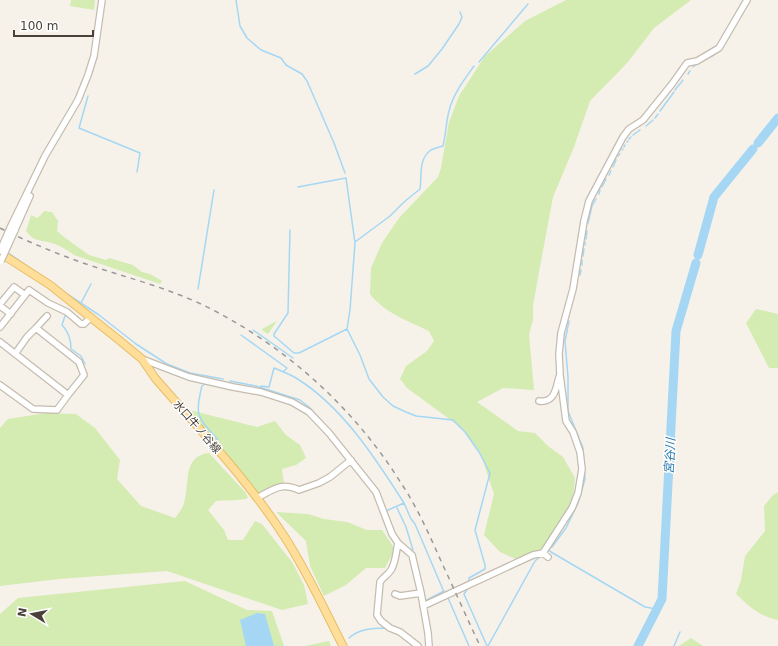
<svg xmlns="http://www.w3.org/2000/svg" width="778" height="646" viewBox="0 0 778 646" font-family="'DejaVu Sans','Noto Sans JP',sans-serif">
<rect width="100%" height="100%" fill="#f6f2ea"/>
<path fill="#d4ebb2" d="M71 0H95L94 10 70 6Z
M566 0H691L654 28 628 62 590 101 574 147 553 197 539 272 533 306V320L529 334 534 390 503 388 477 402 518 431 535 433 548 446 563 457 575 478 573 500 556 529 541 549 520 561 500 552 484 535 494 494 480 452 463 429 407 388 400 379 406 366 427 351 434 341 429 331C408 321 385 313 370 294L371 268 382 243 399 218 438 177 441 168 449 122 459 96 485 56 525 21Z
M44 211 52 212 58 221 57 231 64 237 89 255 106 260 109 258 133 265 142 272 150 274 162 281 160 284 74 255C66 249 57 244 48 242 38 240 32 240 26 231L31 215 37 218 40 216Z
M756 309 778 314V368H769L746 323Z
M277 321 268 334 262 330V329Z
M189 410 257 427 275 421 286 435 300 445 306 458 296 465 282 469 284 484 259 495Z
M46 413 76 414 95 428 120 460 117 479 141 506 175 518C178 514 183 508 184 503 190 483 182 456 209 453L246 493 248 498C243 501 223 500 216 501L208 510 224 530 228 540H243L255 521 262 524 292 562 304 585 308 604 282 610 167 571 59 579 0 586V428L8 419Z
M778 492V620C760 617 749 606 736 594L741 580 745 556 765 531 764 506 773 495Z
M276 512 308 514 324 519 347 522 367 530H382L395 549 385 568H366L346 585 324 596 310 566 306 541Z
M185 581 247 610 272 611 284 646H0V614L18 598Z
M691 638 703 646H679L680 645Z
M329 641 331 646H305Z"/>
<path fill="#a5d7f4" d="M257 613 265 614 274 646H246L240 620Z"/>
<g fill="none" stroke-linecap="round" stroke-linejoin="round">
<path stroke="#a5d7f4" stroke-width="1.5" d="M236 0 240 26 247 38 261 50 281 58 286 65 302 74 307 81 334 143 345 173
M741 16 750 0
M710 57 714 55
M479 62 528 4
M693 67 698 63
M415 74 428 66 442 49 459 24 462 17 460 12
M688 74 690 71
M675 90 683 80
M88 96 79 128 140 153 137 172
M660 111 674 92
M655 118 658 114
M646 126 653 120
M633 135 640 130
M629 139 631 137
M627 142 628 141
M624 147 625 145
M622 150 623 149
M618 156 620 154
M613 167 616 160
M609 175 611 171
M298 187 346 178 355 243 350 310 347 329 360 355 369 379 383 397 393 406 406 412 416 416 453 420 465 432 479 452 490 473 475 530 485 565V569L469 578V582
M602 187 606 179
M599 194 600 190
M588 223 592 206 596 199
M290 230 288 313 274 334V336L294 353H299L347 329
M586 239 587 231
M355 242 390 216 404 202 420 189C422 176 418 159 431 150 435 148 439 147 443 146 446 134 446 122 449 111 453 94 464 80 474 66
M585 245V242
M7 252 40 275
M583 256 584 249
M582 265V260
M580 275 581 270
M198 289 214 190
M64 292 99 315 136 344 167 364 190 373 223 379
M81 303 91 284
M65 316 62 325C69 332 71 340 71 349L81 356 85 364
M569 321 565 341 568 377V411L583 448 585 479 578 503 566 528 552 547 547 548 551 552 645 607 657 609
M253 330 293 358
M241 335 287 368 283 372
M230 381 256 386 300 400 310 408 325 425
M217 386 205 384 202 386C194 417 198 417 218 440
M261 386 269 387 274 368C281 371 289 374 296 378 342 406 376 459 404 503
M397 508 406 527 413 550
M386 511 404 503 411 519 415 524 444 592
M416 561 418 570
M468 588 464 594 487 646
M448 598 469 646
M424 599 427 600 444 591
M349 638C360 628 372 629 386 628
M488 646 535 561 541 556
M674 646 680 632"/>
<path stroke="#a5d7f4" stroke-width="9" d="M758 143 778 118
M698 255 714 197 753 149
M638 646 662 599 676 331 696 263"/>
<g stroke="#c5bcaf" stroke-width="8">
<path id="minor" d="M10 228 45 156 78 100 88 75 94 56 102 0
M15 230 30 196
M0 304 14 287 25 295
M0 306 11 314
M0 327 29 290 48 303 67 312 81 324H84L90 318
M36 328 47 316
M0 342 68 395 84 375 79 362 36 328 27 337 15 354
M142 359 189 377 233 387 261 392 292 402 309 412 329 433 376 492 392 534 398 543 412 555 421 593 428 633 429 646
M0 385 33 409 57 410 68 395
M539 401C555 403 556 388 559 377
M257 498C274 489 281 482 299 490L319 483 330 477 351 460
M398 543C396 551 396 562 391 570 388 575 383 577 380 582L377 615 381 621 390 628 400 632 418 646
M543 553 548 557
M395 594 400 596 421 593
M423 606 533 555 543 553 572 508 578 493 582 469 580 452 573 432 566 421 560 375 559 354 561 333 573 289 584 221 589 201 623 137 629 129 643 120 672 84 687 63 697 61 719 48 747 0"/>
</g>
<g stroke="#e9bc65" stroke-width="9">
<path id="major" d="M0 253 50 285 119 340 142 359 155 378C199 429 247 479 284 536 307 571 324 609 343 646"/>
</g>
<use href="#minor" stroke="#fff" stroke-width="5.5"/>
<use href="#major" stroke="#ffde9a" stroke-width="7"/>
<path stroke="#999" stroke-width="1.5" stroke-dasharray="5 5" stroke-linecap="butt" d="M0 228C26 241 53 252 80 262 121 276 162 286 201 304 282 343 353 406 401 483 417 507 429 534 441 561 454 589 467 618 480 646"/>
<g stroke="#c5bcaf" stroke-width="8" stroke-linecap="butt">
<path id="minor-bridge" d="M0 251 10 228
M1 261 15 230"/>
</g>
<use href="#minor-bridge" stroke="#fff" stroke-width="5.5"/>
</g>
<g text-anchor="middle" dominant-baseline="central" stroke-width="3" stroke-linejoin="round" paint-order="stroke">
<g font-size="11" fill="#4a4238" stroke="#fff">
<text transform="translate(197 427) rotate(49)">水口牛ノ谷線</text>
</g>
<g font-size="12" font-style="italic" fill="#2879ac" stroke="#fff">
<text transform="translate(670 456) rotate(-87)">宮谷川</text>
</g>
</g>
<g transform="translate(32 614) rotate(280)" stroke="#ffffff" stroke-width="3" paint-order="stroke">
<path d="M0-3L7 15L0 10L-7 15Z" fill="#4a4238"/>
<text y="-6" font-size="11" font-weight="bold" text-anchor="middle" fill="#4a4238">N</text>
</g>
<path d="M14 30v6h79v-6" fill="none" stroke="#4a4238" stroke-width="2"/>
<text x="20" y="30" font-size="12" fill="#4a4238" stroke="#ffffff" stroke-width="3" paint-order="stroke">100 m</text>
</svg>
